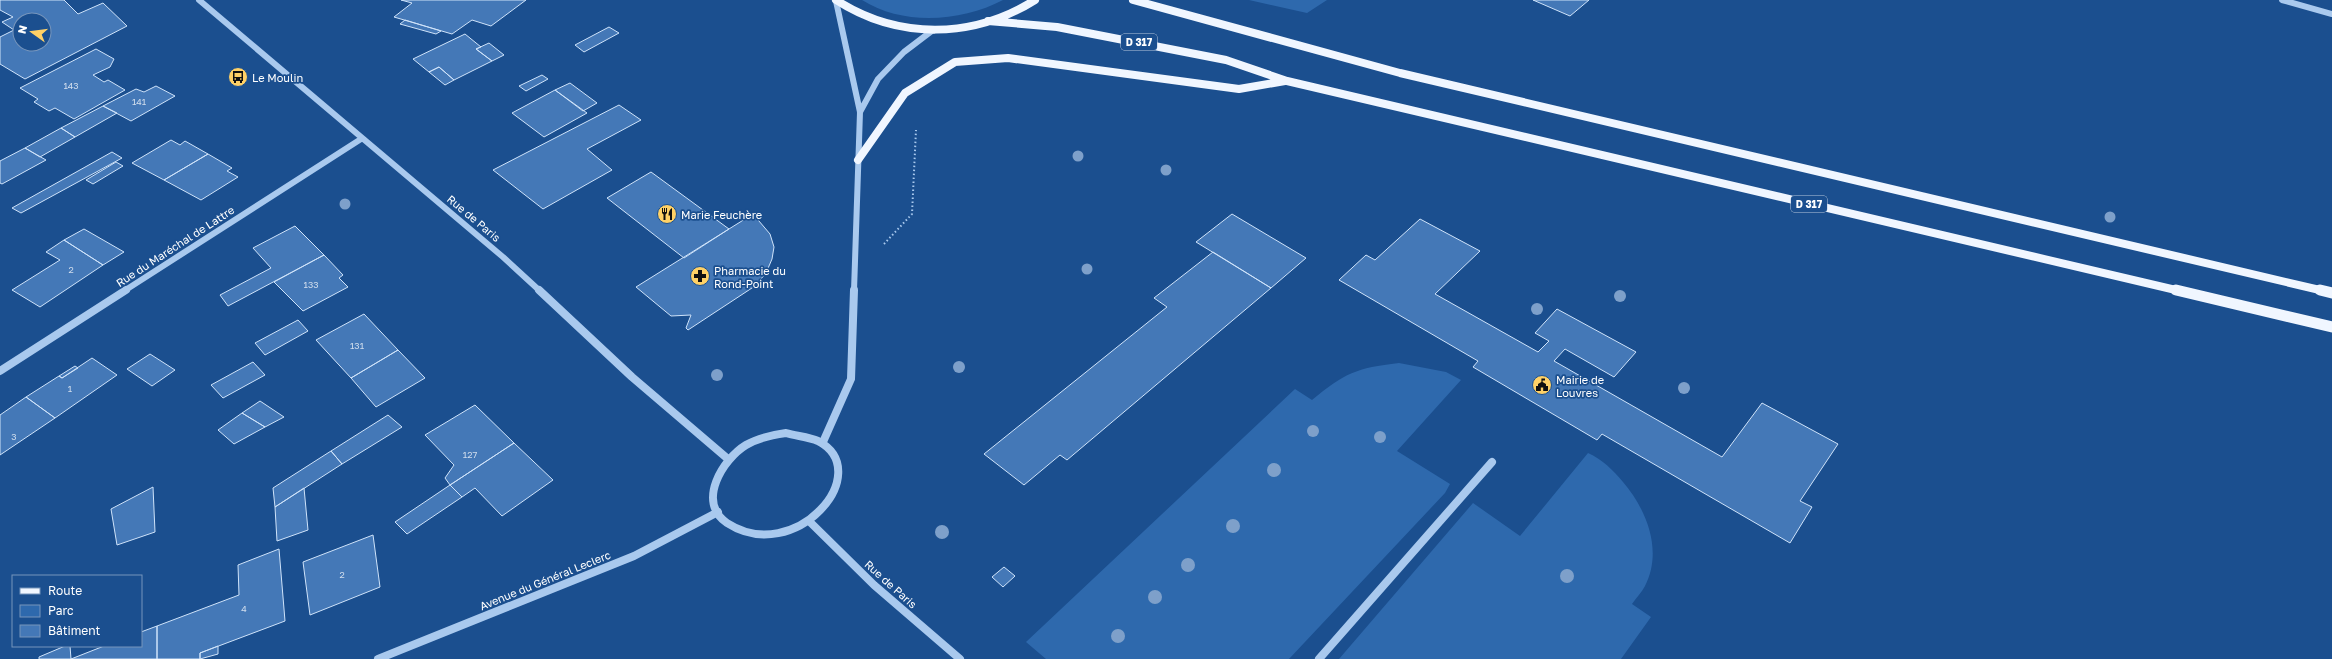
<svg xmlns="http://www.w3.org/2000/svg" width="2332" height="659" viewBox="0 0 2332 659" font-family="'Golos Text',sans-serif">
<rect width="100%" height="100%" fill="#1b4f8f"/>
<path fill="#2e69ad" d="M862 0H1003C961 22 903 26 862 0Z
M1249 0H1327L1307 13Z
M1399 363 1446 372 1461 380 1397 451 1450 484 1445 493 1289 659H1046L1026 642 1295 389 1312 400C1345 373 1356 368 1399 363Z
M1588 453C1602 459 1613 470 1623 482 1647 510 1663 551 1645 586 1642 592 1636 598 1632 604L1651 617 1621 659H1339L1473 503 1520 536Z"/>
<path fill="#4478b7" stroke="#cfe3fa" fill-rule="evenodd" d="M0 0H64L78 14 103 3 127 26 25 79 0 64V37L14 30 2 22 13 17 0 10ZM20 20H44V44H20Z
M401 0H526L491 26 472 20 452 34 394 17 412 3Z
M1533 0H1589L1570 16Z
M405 20 441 31 436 34 400 24Z
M609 27 619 33 584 52 575 45Z
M465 34 481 47 476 49 492 61 454 80 439 67 429 72 413 59Z
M489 43 504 55 492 61 476 49Z
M96 49 114 59 110 67 93 75 104 82 108 80 125 90 74 119 55 108 49 111 34 102 38 99 20 88Z
M439 67 454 80 445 85 429 72Z
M542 75 548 79 526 91 519 86Z
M570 83 597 103 583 111 555 90Z
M156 86 175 96 131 121 103 106 136 89 144 92Z
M555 90 587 113 544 137 512 113Z
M619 105 641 120 587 149 612 170 543 209 493 170Z
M103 106 117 113 75 137 61 128Z
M61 128 75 137 40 157 25 148Z
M171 140 180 145 185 141 208 154 164 180 132 163Z
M25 148 46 160 2 184 0 183V161Z
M112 152 122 158 21 213 12 208Z
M208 154 232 168 227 171 238 177 201 200 164 180Z
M116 162 123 166 93 184 86 180Z
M651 172 729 229 684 258 607 198Z
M753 214 770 234 774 247 772 259 766 273 755 286 688 330 686 328 691 315 671 316 636 287Z
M1232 214 1306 258 1271 288 1196 242Z
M1420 219 1480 251 1435 294 1538 352 1549 341 1535 333 1557 309 1636 352 1614 377 1565 349 1554 361 1722 457 1762 403 1838 444 1800 501 1812 507 1790 543 1602 434 1597 440 1473 367 1478 361 1339 280 1366 255 1375 260Z
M295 226 324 255 228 306 220 295 271 268 253 248Z
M84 229 124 252 103 265 64 240Z
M64 240 103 265 40 307 12 290 60 260 46 252Z
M1213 252 1271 288 1067 460 1060 455 1024 485 984 454 1167 307 1154 298Z
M324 255 343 275 339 278 348 287 303 311 274 282Z
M364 314 398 350 351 378 316 340Z
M298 320 308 331 265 355 255 343Z
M398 350 425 378 376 407 351 378Z
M150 354 175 370 152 386 127 369Z
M92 358 117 375 55 418 26 397 59 376 62 378Z
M253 362 265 375 223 398 211 385Z
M75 366 78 368 62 378 59 376Z
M26 397 55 418 0 455V415Z
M260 401 284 417 265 427 242 413Z
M475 405 514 443 450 485 445 478 454 465 425 435Z
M242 413 265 427 234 444 218 430Z
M388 415 402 427 342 464 331 451Z
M514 443 553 480 502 516 475 488 462 497 450 485Z
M331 451 342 464 275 507 273 488Z
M450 485 462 497 407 534 395 522Z
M153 487 155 532 117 545 111 509Z
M304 488 308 530 277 541 275 507Z
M373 535 380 587 310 615 303 562Z
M279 549 285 621 200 653V659H157V626L239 595 238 565Z
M1004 567 1015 576 1003 587 992 577Z
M157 626V659H39V657L65 646H70L71 659 104 646H141V632Z
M218 646V654L200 659V653Z"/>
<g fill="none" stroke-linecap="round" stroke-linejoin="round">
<path stroke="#a9c9ee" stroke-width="2" stroke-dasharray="1.5 2.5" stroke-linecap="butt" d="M884 244 912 214 916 130"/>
<path stroke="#a9c9ee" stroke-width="6" d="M199 0 503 257 540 291
M2282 0 2332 14
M836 1 860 112 854 291
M860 112 878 79 904 52 933 30
M124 291 361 139"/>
<path stroke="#a9c9ee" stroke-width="8" d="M539 290 632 377 728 459
M0 371 126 290
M786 433C796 436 809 437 818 441 877 472 795 567 727 523 696 502 723 459 746 445 758 438 772 435 786 433Z
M823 442 851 379 854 290
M810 522 874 585 960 659
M378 659 634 556 718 512
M1319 659 1492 462"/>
<path stroke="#f0f6ff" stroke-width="8" d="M836 0C898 40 973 39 1035 0
M1133 0 1400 73 2324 291
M988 21 1057 27 1226 60 1287 81 2180 291
M858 160 905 93 955 62 1008 58 1239 89 1285 81"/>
<path stroke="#f0f6ff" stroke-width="11" d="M2176 290 2332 327
M2320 290 2332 293"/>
</g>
<g fill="#7ea0ca">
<circle cx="1078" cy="156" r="5.5"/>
<circle cx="1166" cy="170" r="5.5"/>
<circle cx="345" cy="204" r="5.5"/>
<circle cx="2110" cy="217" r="5.5"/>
<circle cx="1087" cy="269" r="5.5"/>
<circle cx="1620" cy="296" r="6"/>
<circle cx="1537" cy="309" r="6"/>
<circle cx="959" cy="367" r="6"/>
<circle cx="717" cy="375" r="6"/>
<circle cx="1684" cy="388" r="6"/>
<circle cx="1313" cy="431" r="6"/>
<circle cx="1380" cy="437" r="6"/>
<circle cx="1274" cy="470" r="7"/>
<circle cx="1233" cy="526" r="7"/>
<circle cx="942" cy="532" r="7"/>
<circle cx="1188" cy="565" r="7"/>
<circle cx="1567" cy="576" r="7"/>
<circle cx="1155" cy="597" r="7"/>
<circle cx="1118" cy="636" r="7"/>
</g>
<defs>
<g id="bus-disc" transform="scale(1)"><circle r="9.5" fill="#ffd166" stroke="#1b4f8f"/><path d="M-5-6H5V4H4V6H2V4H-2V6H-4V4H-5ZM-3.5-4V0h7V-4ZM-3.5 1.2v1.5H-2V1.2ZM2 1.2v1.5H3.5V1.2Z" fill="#111"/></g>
<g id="restaurant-disc" transform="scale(1)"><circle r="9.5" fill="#ffd166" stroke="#1b4f8f"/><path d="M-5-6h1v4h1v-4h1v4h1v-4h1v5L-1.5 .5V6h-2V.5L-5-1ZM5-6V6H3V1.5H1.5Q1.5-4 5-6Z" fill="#111"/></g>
<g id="pharmacy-disc" transform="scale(1)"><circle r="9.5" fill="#ffd166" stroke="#1b4f8f"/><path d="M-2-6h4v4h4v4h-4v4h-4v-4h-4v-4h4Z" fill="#111"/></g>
<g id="civic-disc" transform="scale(1)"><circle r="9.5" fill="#ffd166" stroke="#1b4f8f"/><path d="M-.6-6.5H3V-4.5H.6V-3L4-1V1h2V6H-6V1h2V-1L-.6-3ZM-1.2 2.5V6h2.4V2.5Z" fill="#111"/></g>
</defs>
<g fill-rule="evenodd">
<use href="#bus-disc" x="238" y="77"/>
<use href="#restaurant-disc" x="667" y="214"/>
<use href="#pharmacy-disc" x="700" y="276"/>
<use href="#civic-disc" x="1542" y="385"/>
</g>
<g text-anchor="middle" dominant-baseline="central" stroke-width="3.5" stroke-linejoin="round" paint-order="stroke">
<g font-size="9" fill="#d0dded">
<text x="71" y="85">143</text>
<text x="139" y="101">141</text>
<text x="71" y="269">2</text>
<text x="311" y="284">133</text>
<text x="357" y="345">131</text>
<text x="70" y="388">1</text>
<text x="14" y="436">3</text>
<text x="470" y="454">127</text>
<text x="342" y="574">2</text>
<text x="244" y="608">4</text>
</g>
<g fill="#1b4f8f" stroke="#bbcadd" stroke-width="1">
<rect x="1121" y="34" width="36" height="16" rx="3"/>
<rect x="1791" y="196" width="36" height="16" rx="3"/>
</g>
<g font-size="10" font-weight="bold" fill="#fff">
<text x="1139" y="42">D 317</text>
<text x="1809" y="204">D 317</text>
</g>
<g font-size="11" fill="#fff" stroke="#1b4f8f" text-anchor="start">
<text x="252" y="77">Le Moulin</text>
<text x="681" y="214">Marie Feuchère</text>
<text x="714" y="270">Pharmacie du<tspan x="714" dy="13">Rond-Point</tspan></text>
<text x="1556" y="379">Mairie de<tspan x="1556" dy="13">Louvres</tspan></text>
</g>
<g font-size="11" fill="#fff" stroke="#1b4f8f">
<text transform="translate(474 218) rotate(40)">Rue de Paris</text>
<text transform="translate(175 246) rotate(-33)">Rue du Maréchal de Lattre</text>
<text transform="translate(545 580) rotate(-22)">Avenue du Général Leclerc</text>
<text transform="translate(891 584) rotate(42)">Rue de Paris</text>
</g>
</g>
<rect x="12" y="575" width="130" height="72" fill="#1b4f8f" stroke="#7695bc"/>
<rect x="20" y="588" width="20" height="6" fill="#f0f6ff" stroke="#7695bc"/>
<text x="48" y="595" font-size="12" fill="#ffffff">Route</text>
<rect x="20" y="605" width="20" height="12" fill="#2e69ad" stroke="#7695bc"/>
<text x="48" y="615" font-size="12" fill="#ffffff">Parc</text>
<rect x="20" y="625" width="20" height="12" fill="#4478b7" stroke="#7695bc"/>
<text x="48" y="635" font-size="12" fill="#ffffff">Bâtiment</text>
<g transform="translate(32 32) rotate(284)"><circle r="19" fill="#1b4f8f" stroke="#7695bc"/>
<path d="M0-3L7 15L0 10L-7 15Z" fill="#ffd166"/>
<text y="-6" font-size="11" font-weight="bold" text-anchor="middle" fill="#ffffff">N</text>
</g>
</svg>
